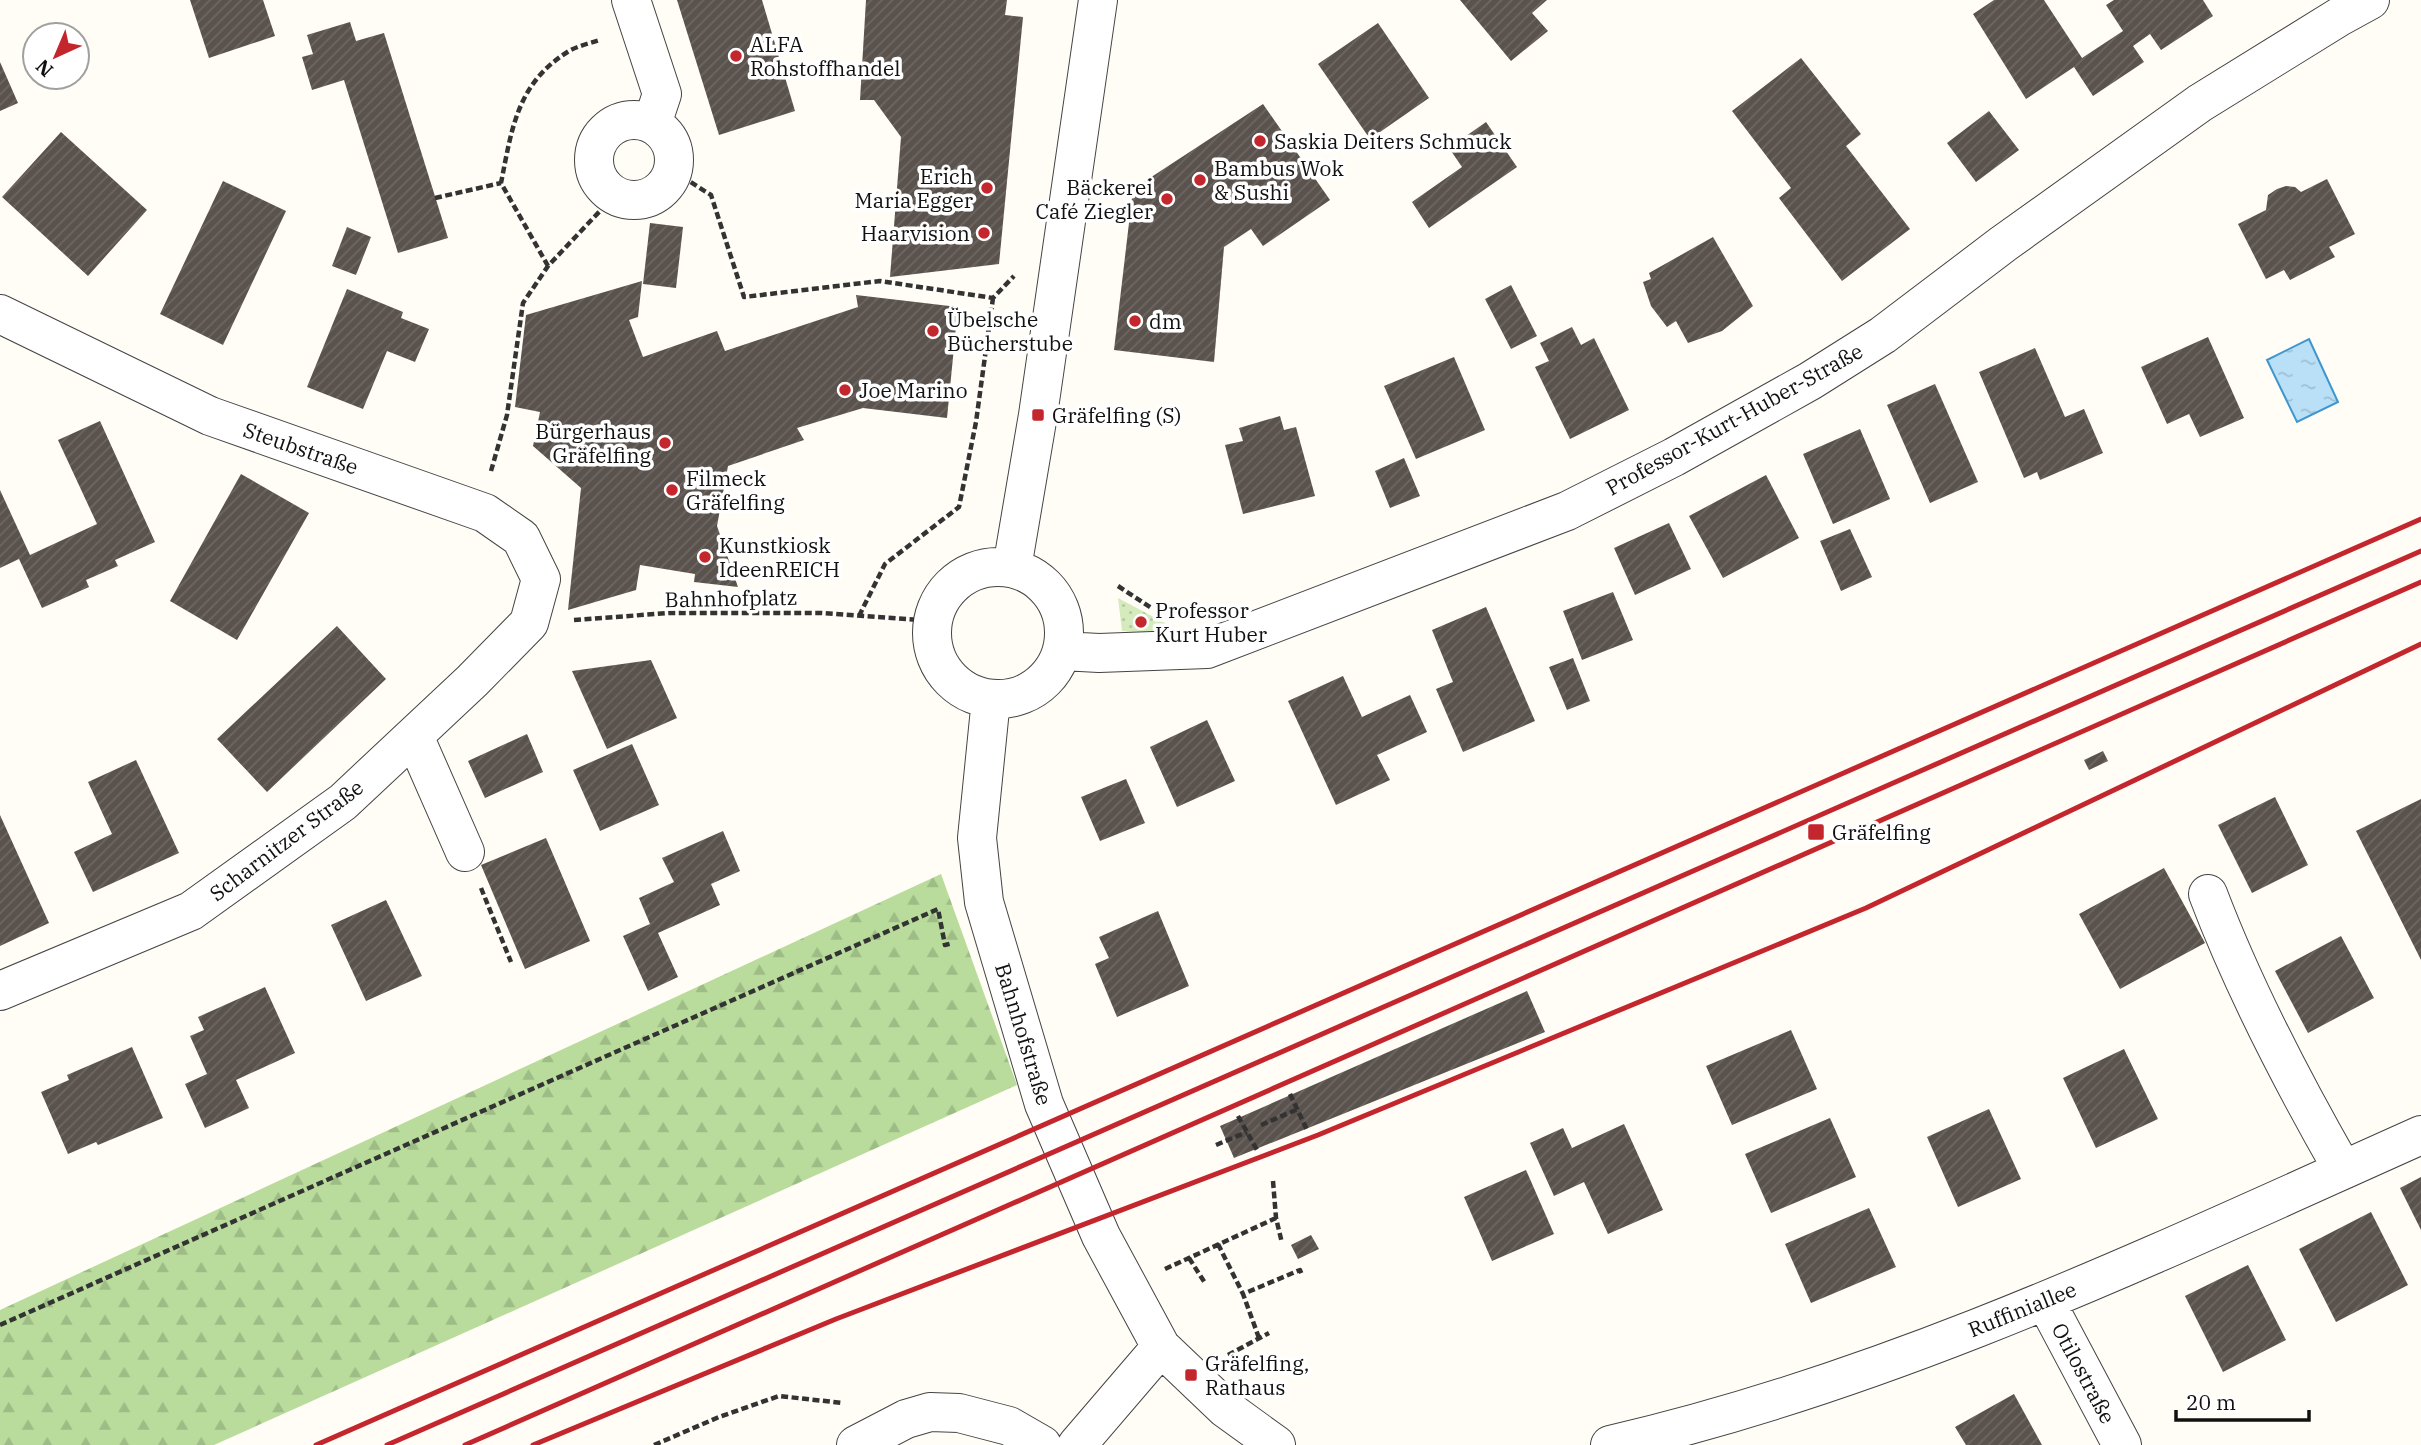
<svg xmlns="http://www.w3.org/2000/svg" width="2421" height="1445" viewBox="0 0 2421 1445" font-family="'IBM Plex Serif',serif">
<defs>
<pattern id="grass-dots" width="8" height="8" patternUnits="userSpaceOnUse" patternTransform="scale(1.75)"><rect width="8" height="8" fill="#d5ebbd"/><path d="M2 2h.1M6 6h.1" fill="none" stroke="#b6c8a1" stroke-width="1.8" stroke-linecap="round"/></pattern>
<pattern id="forest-firs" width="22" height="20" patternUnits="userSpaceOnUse" patternTransform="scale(1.75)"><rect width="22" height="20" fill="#b9dc9c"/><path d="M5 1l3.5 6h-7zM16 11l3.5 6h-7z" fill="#9ebc85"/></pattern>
<pattern id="water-ripples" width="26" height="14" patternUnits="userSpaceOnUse" patternTransform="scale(1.75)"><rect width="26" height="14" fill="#b9e0f7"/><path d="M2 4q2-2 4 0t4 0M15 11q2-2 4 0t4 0" fill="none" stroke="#9ebfd3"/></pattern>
<pattern id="building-hatch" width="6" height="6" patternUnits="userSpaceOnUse" patternTransform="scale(1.75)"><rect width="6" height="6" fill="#5a524d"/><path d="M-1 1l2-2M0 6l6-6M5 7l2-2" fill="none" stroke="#6d6662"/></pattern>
</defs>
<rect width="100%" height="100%" fill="#fffdf5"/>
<path fill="url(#grass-dots)" d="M1118 598 1180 631 1146 633 1122 631Z"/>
<path fill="url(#forest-firs)" d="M941 874 1017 1085 214 1445H0V1310Z"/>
<path fill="url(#water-ripples)" stroke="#3f96cf" stroke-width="2" d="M2309 339 2338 402 2297 422 2267 360Z"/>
<path fill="url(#building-hatch)" d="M190 0H263L275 36 209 58Z
M677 0H762L795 111 719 135Z
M866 0H1007L1005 15 1023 17 999 264 890 277 901 137 874 100H860Z
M1460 0H1547L1532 13 1548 31 1511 61Z
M1994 0H2044L2082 58 2123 31 2106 5 2114 0H2203L2213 16 2161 50 2150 34 2133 46 2144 62 2093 96 2074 67 2026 99 1973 14Z
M350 22 356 41 384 33 448 238 398 253 344 80 312 90 302 57 313 54 307 35Z
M1378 23 1429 98 1370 139 1318 64Z
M1801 58 1861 134 1846 146 1910 229 1842 281 1779 198 1791 188 1732 111Z
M0 62 18 103 0 111Z
M1263 104 1330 200 1263 246 1251 229 1224 247 1214 362 1114 350 1133 189Z
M1989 111 2019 150 1976 182 1947 143Z
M1486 122 1517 167 1429 228 1412 202 1462 167 1449 148Z
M61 132 147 210 88 276 2 197Z
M2327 179 2355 234 2329 247 2335 257 2290 280 2284 270 2266 279 2238 224 2266 210 2268 195 2277 189 2286 186 2295 187 2301 192Z
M223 181 286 211 223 345 160 314Z
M650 223 683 227 676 288 643 284Z
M347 227 371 237 356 275 332 266Z
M1713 237 1753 306 1722 331 1688 343 1676 321 1667 327 1651 306 1643 282 1651 279 1649 273Z
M642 281 638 317 629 320 643 357 717 331 725 351 858 307 856 295 958 307 947 418 863 408 797 428 804 440 728 466 717 526 738 587 694 582 695 574 640 565 636 590 568 610 581 488 533 446 540 412 515 407 526 315Z
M1511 285 1537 336 1511 349 1485 299Z
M347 289 403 312 401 318 429 329 415 362 387 351 363 409 307 387Z
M1572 327 1581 345 1594 338 1629 410 1570 439 1535 367 1549 361 1540 343Z
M2208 337 2244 418 2200 437 2189 414 2167 424 2141 367Z
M2035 348 2065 417 2084 409 2103 453 2040 480 2037 472 2024 478 1979 372Z
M1454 357 1485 430 1416 459 1384 386Z
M1935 384 1978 482 1930 503 1887 405Z
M1280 416 1284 430 1296 427 1315 496 1243 514 1225 445 1243 441 1239 428Z
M100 421 155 542 115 560 118 566 86 580 89 587 42 608 19 559 0 568V490L30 555 97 524 58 440Z
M1860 429 1890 499 1833 524 1803 454Z
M1404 458 1420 496 1390 508 1375 471Z
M241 474 309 513 237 640 170 601Z
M1766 475 1799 538 1723 578 1689 516Z
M1669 523 1691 569 1635 595 1614 548Z
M1850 529 1872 577 1841 591 1820 541Z
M1613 592 1633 640 1582 660 1563 611Z
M1486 607 1535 721 1463 752 1436 689 1453 682 1432 630Z
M337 626 386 679 267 792 217 739Z
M1573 658 1590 701 1567 710 1549 667Z
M651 660 677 718 607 749 572 671Z
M1343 676 1362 717 1410 695 1427 732 1377 755 1390 780 1336 805 1288 701Z
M1207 720 1235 781 1177 807 1150 747Z
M527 734 543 772 485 798 468 761Z
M632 744 659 805 600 831 573 770Z
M2103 751 2108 761 2089 770 2084 760Z
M136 760 179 853 93 892 74 852 112 834 88 782Z
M1126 779 1145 823 1100 841 1081 797Z
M2275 797 2308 865 2252 893 2218 825Z
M2421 799V960L2356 831Z
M0 815 49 923 0 946Z
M723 831 740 871 711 884 720 905 658 933 678 977 648 991 623 936 650 924 639 898 674 882 662 858Z
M546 838 590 941 525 969 481 865Z
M2164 868 2205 943 2120 989 2079 914Z
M386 900 422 976 366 1001 331 925Z
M1158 911 1189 986 1117 1017 1095 964 1109 958 1099 937Z
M2341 936 2374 998 2308 1033 2275 971Z
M265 987 295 1053 236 1080 249 1108 205 1128 185 1084 207 1074 190 1036 204 1030 198 1017Z
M1527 991 1545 1032 1234 1158 1220 1126Z
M1791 1030 1817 1089 1732 1125 1706 1066Z
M132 1047 163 1118 98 1145 96 1142 68 1154 41 1092 69 1080 67 1075Z
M2124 1049 2158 1119 2096 1148 2063 1078Z
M1989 1109 2021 1179 1958 1207 1927 1137Z
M1830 1118 1856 1177 1771 1213 1745 1154Z
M1624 1124 1663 1210 1608 1234 1584 1182 1554 1196 1530 1143 1563 1128 1572 1148Z
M1526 1170 1554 1234 1492 1261 1464 1197Z
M2421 1177V1230L2400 1188Z
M1869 1208 1896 1267 1811 1303 1785 1244Z
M2371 1212 2408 1285 2336 1322 2299 1249Z
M1311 1235 1319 1249 1298 1259 1291 1245Z
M2248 1265 2286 1340 2223 1372 2185 1296Z
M2014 1394 2042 1445H1966L1955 1427Z"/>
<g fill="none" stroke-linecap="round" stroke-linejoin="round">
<g stroke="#444" stroke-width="40">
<path id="minor" d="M631 0 662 94 652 124
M594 160a40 40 0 1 1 80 0a40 40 0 1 1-80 0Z
M0 314 210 416 485 513 521 538 541 579 529 623 472 681 343 802 191 911 0 991
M932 633a66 66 0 1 1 132 0a66 66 0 1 1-132 0Z
M1012 568 1038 415 1098 0
M1062 651 1099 653 1207 649 1567 511 1674 457 1810 381 1883 335 2003 244 2200 103 2339 17 2370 0
M991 699 977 838 984 902 1044 1104 1101 1236 1161 1347 1225 1408 1276 1445
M414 736 465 852
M2208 894C2244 989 2292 1081 2343 1170
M2046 1302 2122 1445
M856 1445 906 1419 930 1412 959 1413 1009 1426 1042 1445
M1077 1445 1161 1347
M1610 1445C1893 1380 2157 1253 2421 1135"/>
</g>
<path stroke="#333" stroke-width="4.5" stroke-dasharray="7 3.5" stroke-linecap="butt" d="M673 171 711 195 744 297 880 281 993 298 1014 276
M435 198 501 183
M548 266 501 183C512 128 517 83 569 51 578 46 590 43 600 40
M491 471 507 415 523 303 548 266 615 195
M1118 586 1153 609
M859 616 885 564 959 507 976 422 993 298
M574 620 669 613H822L933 621
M481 888 511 962
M1290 1094 1308 1132
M1238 1116 1257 1150
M1261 1125 1298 1109
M1216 1145 1247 1132
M1273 1181 1276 1218 1282 1243
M1218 1244 1243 1294
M1189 1258 1205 1283
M1165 1269 1276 1218
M0 1325 938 909 945 945 953 943
M1259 1338 1243 1294 1300 1270 1302 1275
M1228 1355 1269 1333
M654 1445 719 1417 779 1396 843 1403"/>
<use href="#minor" stroke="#fff" stroke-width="38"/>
<path stroke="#c4262e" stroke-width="5" d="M316 1445 2421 519
M387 1445 2421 551
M465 1445 2421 582
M533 1445 836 1319 1318 1135 1866 908 2421 644"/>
</g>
<g fill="#c4262e" stroke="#fff" stroke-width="2.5">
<circle cx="736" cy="56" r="7"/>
<circle cx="1260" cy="141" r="7"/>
<circle cx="1200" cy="180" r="7"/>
<circle cx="987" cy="188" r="7"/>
<circle cx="1167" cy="199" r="7"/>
<circle cx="984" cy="233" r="7"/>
<circle cx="1135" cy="321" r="7"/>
<circle cx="933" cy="331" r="7"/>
<circle cx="845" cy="390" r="7"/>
<rect x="1031" y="408" width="14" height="14" rx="3.5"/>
<circle cx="665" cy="443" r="7"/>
<circle cx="672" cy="490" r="7"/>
<circle cx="705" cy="557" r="7"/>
<circle cx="1141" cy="622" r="7"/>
<rect x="1807" y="823" width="18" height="18" rx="3.5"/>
<rect x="1184" y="1368" width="14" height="14" rx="3.5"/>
</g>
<g text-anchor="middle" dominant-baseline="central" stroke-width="7" stroke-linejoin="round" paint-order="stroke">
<g font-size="21" fill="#111" stroke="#fff" text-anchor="start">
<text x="750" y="44">ALFA<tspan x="750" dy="24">Rohstoffhandel</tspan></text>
<text x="1274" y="141">Saskia Deiters Schmuck</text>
<text x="1214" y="168">Bambus Wok<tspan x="1214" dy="24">&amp; Sushi</tspan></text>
<text x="973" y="176" text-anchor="end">Erich<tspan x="973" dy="24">Maria Egger</tspan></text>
<text x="1153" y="187" text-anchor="end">Bäckerei<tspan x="1153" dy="24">Café Ziegler</tspan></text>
<text x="970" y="233" text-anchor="end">Haarvision</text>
<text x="947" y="319">Übelsche<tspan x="947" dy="24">Bücherstube</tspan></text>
<text x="1149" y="321">dm</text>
<text x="859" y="390">Joe Marino</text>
<text x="1052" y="415">Gräfelfing (S)</text>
<text x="651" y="431" text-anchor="end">Bürgerhaus<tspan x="651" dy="24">Gräfelfing</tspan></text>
<text x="686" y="478">Filmeck<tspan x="686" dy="24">Gräfelfing</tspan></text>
<text x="719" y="545">Kunstkiosk<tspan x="719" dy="24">IdeenREICH</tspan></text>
<text x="1155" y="610">Professor<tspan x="1155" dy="24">Kurt Huber</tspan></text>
<text x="1832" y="832">Gräfelfing</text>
<text x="1205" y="1363">Gräfelfing,<tspan x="1205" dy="24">Rathaus</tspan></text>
</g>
<g font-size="21" fill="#111" stroke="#fff">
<text transform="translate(1734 419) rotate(-29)">Professor-Kurt-Huber-Straße</text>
<text transform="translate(301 448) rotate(19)">Steubstraße</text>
<text transform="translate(731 598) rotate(-1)">Bahnhofplatz</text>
<text transform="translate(286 840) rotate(-37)">Scharnitzer Straße</text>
<text transform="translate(1024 1034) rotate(73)">Bahnhofstraße</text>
<text transform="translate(2022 1309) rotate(-22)">Ruffiniallee</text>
<text transform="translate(2084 1373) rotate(62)">Otilostraße</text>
</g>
</g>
<g transform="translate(56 56) rotate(224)"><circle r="33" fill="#ffffff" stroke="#a0a0a0" stroke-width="2"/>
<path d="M0-5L12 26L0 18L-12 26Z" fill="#c4262e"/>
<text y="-10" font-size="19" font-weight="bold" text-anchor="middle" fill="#111111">N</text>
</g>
<path d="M2176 1410v10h133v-10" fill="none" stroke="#111111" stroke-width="3.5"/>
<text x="2186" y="1410" font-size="21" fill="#111111" stroke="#ffffff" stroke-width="5" paint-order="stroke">20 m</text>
</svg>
